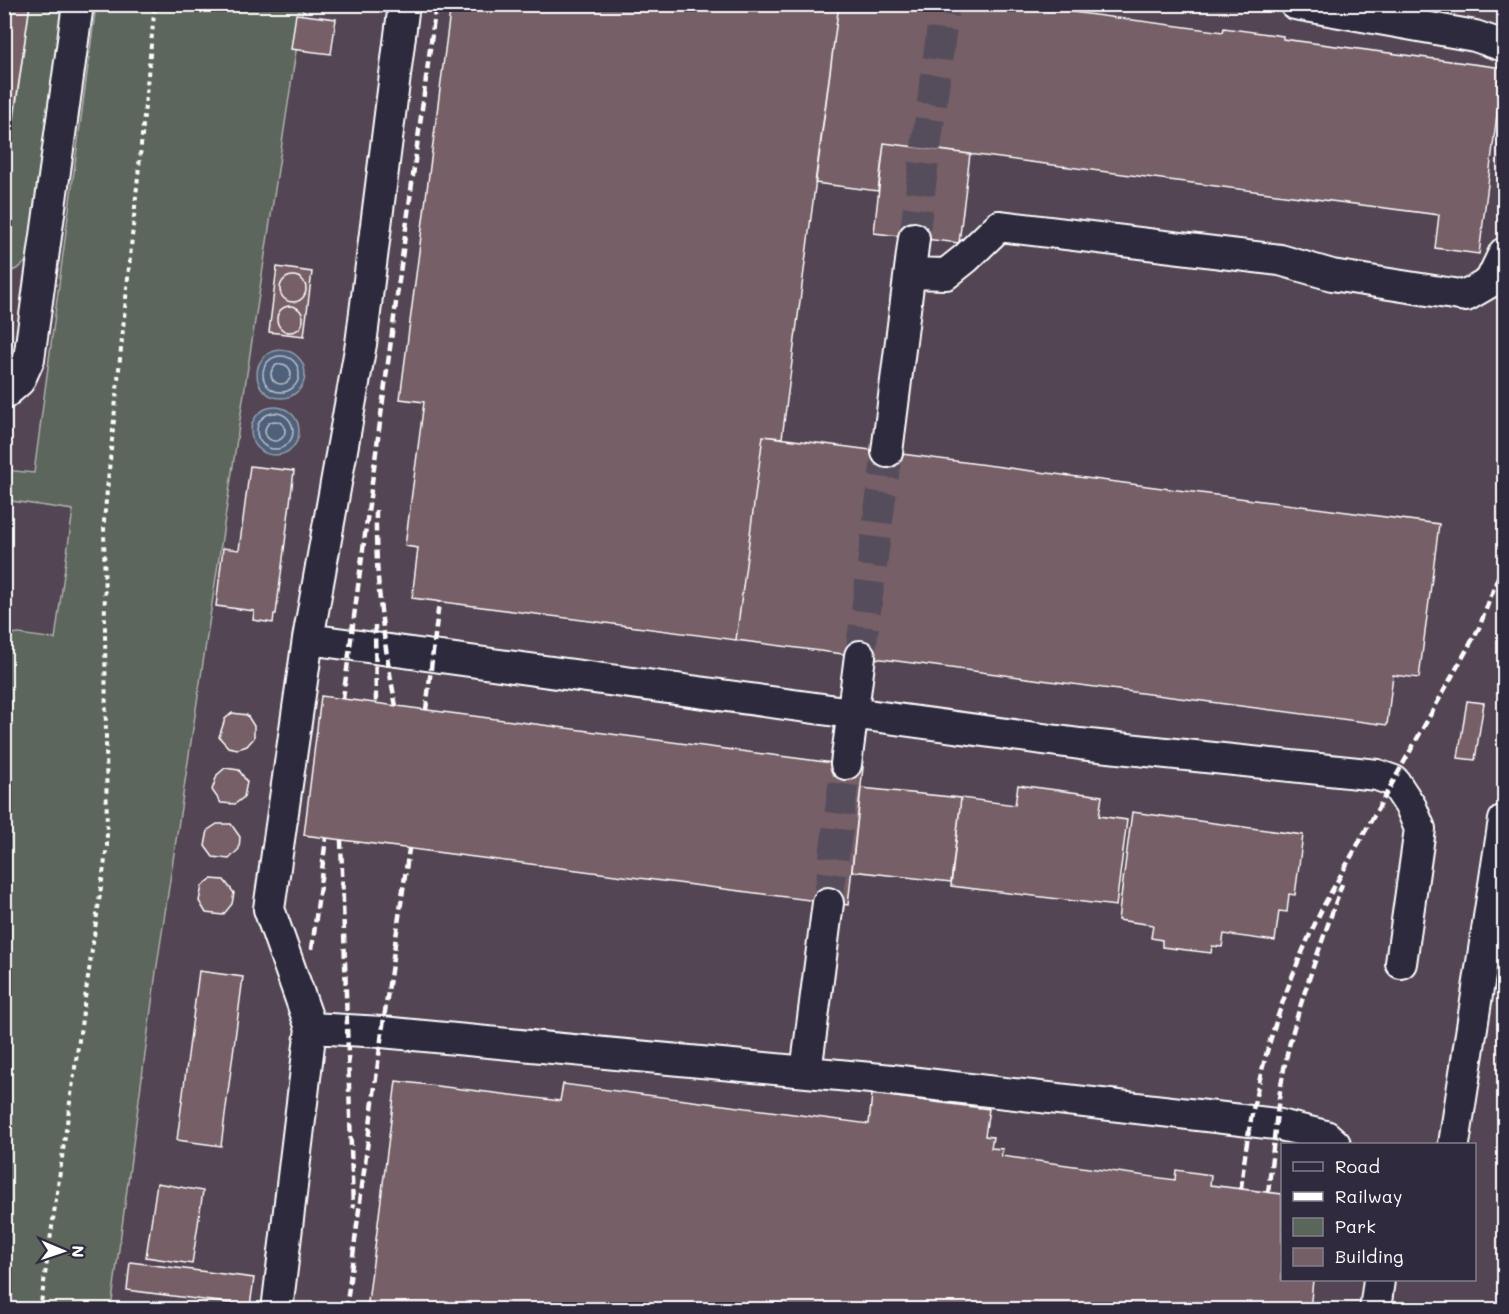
<svg xmlns="http://www.w3.org/2000/svg" width="1509" height="1314" viewBox="0 0 1509 1314" font-family="Mali,sans-serif">
<rect width="100%" height="100%" fill="#443a49"/>
<filter id="ink" filterUnits="userSpaceOnUse"><feTurbulence type="fractalNoise" baseFrequency=".0167" numOctaves="2"/><feDisplacementMap in="SourceGraphic" scale="12" xChannelSelector="R" yChannelSelector="G"/><feConvolveMatrix kernelMatrix="1 2 1 2 8 2 1 2 1" color-interpolation-filters="sRGB"/></filter>
<g filter="url(#ink)">
<path fill="#534552" fill-rule="evenodd" d="M5 5H1504V1309L5 1310ZM1282 1144H1474V1280H1282Z"/>
<path fill="#5b665b" stroke="#adb2ad" stroke-width="1.5" d="M30 5H65L29 256C23 267 16 271 5 272V186Z
M96 5H303L156 972 111 1309H5V632L55 639 73 510 5 500V470L34 473Z"/>
<path fill="#4f607a" stroke="#95a0af" stroke-width="1.5" d="M257 374a24 24 0 1 1 48 0a24 24 0 1 1-48 0Z
M251 431a24 24 0 1 1 48 0a24 24 0 1 1-48 0Z"/>
<g fill="none" stroke-linecap="round" stroke-linejoin="round">
<path stroke="#b9bfca" stroke-width="1.5" d="M263 374a18 18 0 1 1 36 0a18 18 0 1 1-36 0Z
M271 374a10 10 0 1 1 20 0a10 10 0 1 1-20 0Z
M257 431a18 18 0 1 1 36 0a18 18 0 1 1-36 0Z
M265 431a10 10 0 1 1 20 0a10 10 0 1 1-20 0Z"/>
</g>
<path fill="#765e66" stroke="#fff" stroke-width="1.5" d="M4 4H30L4 186Z
M451 4H839L782 438 763 436 736 640 412 598 418 548 405 546 424 402 400 399Z
M839 4H1012L1223 32 1224 28 1283 36V39L1503 68 1479 254 1435 248 1439 215 884 143 878 191 815 183Z
M296 14 336 19 331 54 291 49Z
M884 143 970 154 959 243 874 233Z
M277 267 312 272 304 336 269 332Z
M280 289a13 13 0 1 1 26 0a13 13 0 1 1-26 0Z
M277 319a13 13 0 1 1 26 0a13 13 0 1 1-26 0Z
M763 436 1439 524 1419 678 1393 675 1387 725 736 640Z
M250 466 294 471 276 614H274L273 623 253 620 254 611 216 606 223 548 239 550Z
M321 696 863 767 848 905 304 835Z
M1467 701 1484 703 1475 760 1458 758Z
M232 713 247 715 254 726V738L247 746 238 749 228 747 219 737 225 719Z
M225 768 239 770 247 782 244 797 235 804 221 803 212 790 217 775Z
M1018 785 1102 796 1099 816 1127 820 1116 906 951 886 961 798 1015 805Z
M861 788 961 798 951 882 852 871Z
M1132 812 1303 835 1295 895 1289 894 1287 912 1279 911 1275 941 1224 934 1222 947 1212 946 1211 953 1162 947V940L1151 938 1153 925 1118 920Z
M217 824H231L240 837 239 849 229 859 213 857 205 846 208 830Z
M211 879 224 880 234 893 232 904 223 915 206 913 199 901 202 886Z
M199 971 243 977 221 1146 177 1140Z
M396 1081 560 1101 563 1084 869 1124 872 1094 989 1109 985 1136 993 1137 991 1148 1003 1149 1001 1156 1175 1180 1176 1170 1211 1175 1210 1185 1282 1194V1280H1313L1310 1310H367Z
M157 1183 203 1191 192 1264 146 1257Z
M130 1262 254 1278 250 1306 127 1290Z"/>
<g fill="none" stroke-linecap="round" stroke-linejoin="round">
<path stroke="#574e5b" stroke-width="30" stroke-dasharray="30 15" stroke-linecap="butt" d="M914 238 945 4
M860 656 887 452
M828 903 846 764"/>
<g stroke="#fff" stroke-width="34">
<path id="minor" d="M1295 4 1475 36 1504 46
M910 273 946 274 966 258 999 226 1280 260 1332 275 1466 296 1490 282 1504 253
M4 394 19 381 29 359 78 4
M887 452 914 238
M308 639 1080 744 1377 775 1394 781 1411 807 1420 829 1401 963
M846 764 860 656
M311 1028 382 1032 892 1080 1276 1124 1326 1136 1335 1144
M806 1072 828 903
M1454 1144 1504 820
M277 1310 311 1028 269 909 308 639 361 344 404 4
M1375 1310 1379 1280"/>
</g>
<path stroke="#fff" stroke-width="4" stroke-dasharray="4.5 4.5" stroke-linecap="butt" d="M40 1310 107 846 104 521 155 4"/>
<use href="#minor" stroke="#2f2a3d" stroke-width="30"/>
<path stroke="#fff" stroke-width="4.5" stroke-dasharray="9 4.5" stroke-linecap="butt" d="M376 510C375 576 383 641 396 706
M375 625 376 703
M343 699 436 4
M426 710 439 602
M341 840 353 1208
M312 949 326 838
M1241 1189C1251 1089 1279 995 1324 905L1479 628 1504 561
M1268 1193C1274 1144 1277 1094 1289 1046 1303 991 1324 937 1342 884
M346 1310 382 1032 409 849"/>
</g>
</g>
<rect width="1509" height="1314" fill="none" stroke="#2f2a3d" stroke-width="24"/>
<rect x="12" y="12" width="1485" height="1290" fill="none" stroke="#fff" stroke-width="2" filter="url(#ink)"/>
<rect x="1281" y="1143" width="195" height="138" fill="#2f2a3d" stroke="#827f8b" stroke-width="1.5"/>
<rect x="1293" y="1162" width="30" height="9" fill="#2f2a3d" stroke="#827f8b" stroke-width="1.5"/>
<text x="1335" y="1173" font-size="18" fill="#ffffff">Road</text>
<rect x="1293" y="1192" width="30" height="9" fill="#ffffff" stroke="#827f8b" stroke-width="1.5"/>
<text x="1335" y="1203" font-size="18" fill="#ffffff">Railway</text>
<rect x="1293" y="1218" width="30" height="18" fill="#5b665b" stroke="#827f8b" stroke-width="1.5"/>
<text x="1335" y="1233" font-size="18" fill="#ffffff">Park</text>
<rect x="1293" y="1248" width="30" height="18" fill="#765e66" stroke="#827f8b" stroke-width="1.5"/>
<text x="1335" y="1263" font-size="18" fill="#ffffff">Building</text>
<g transform="translate(63 1251) rotate(92)" stroke="#2f2a3d" stroke-width="4.5" paint-order="stroke">
<path d="M0-4.5L10 22L0 15L-10 22Z" fill="#ffffff"/>
<text y="-9" font-size="16" font-weight="bold" text-anchor="middle" fill="#ffffff">N</text>
</g>
</svg>
